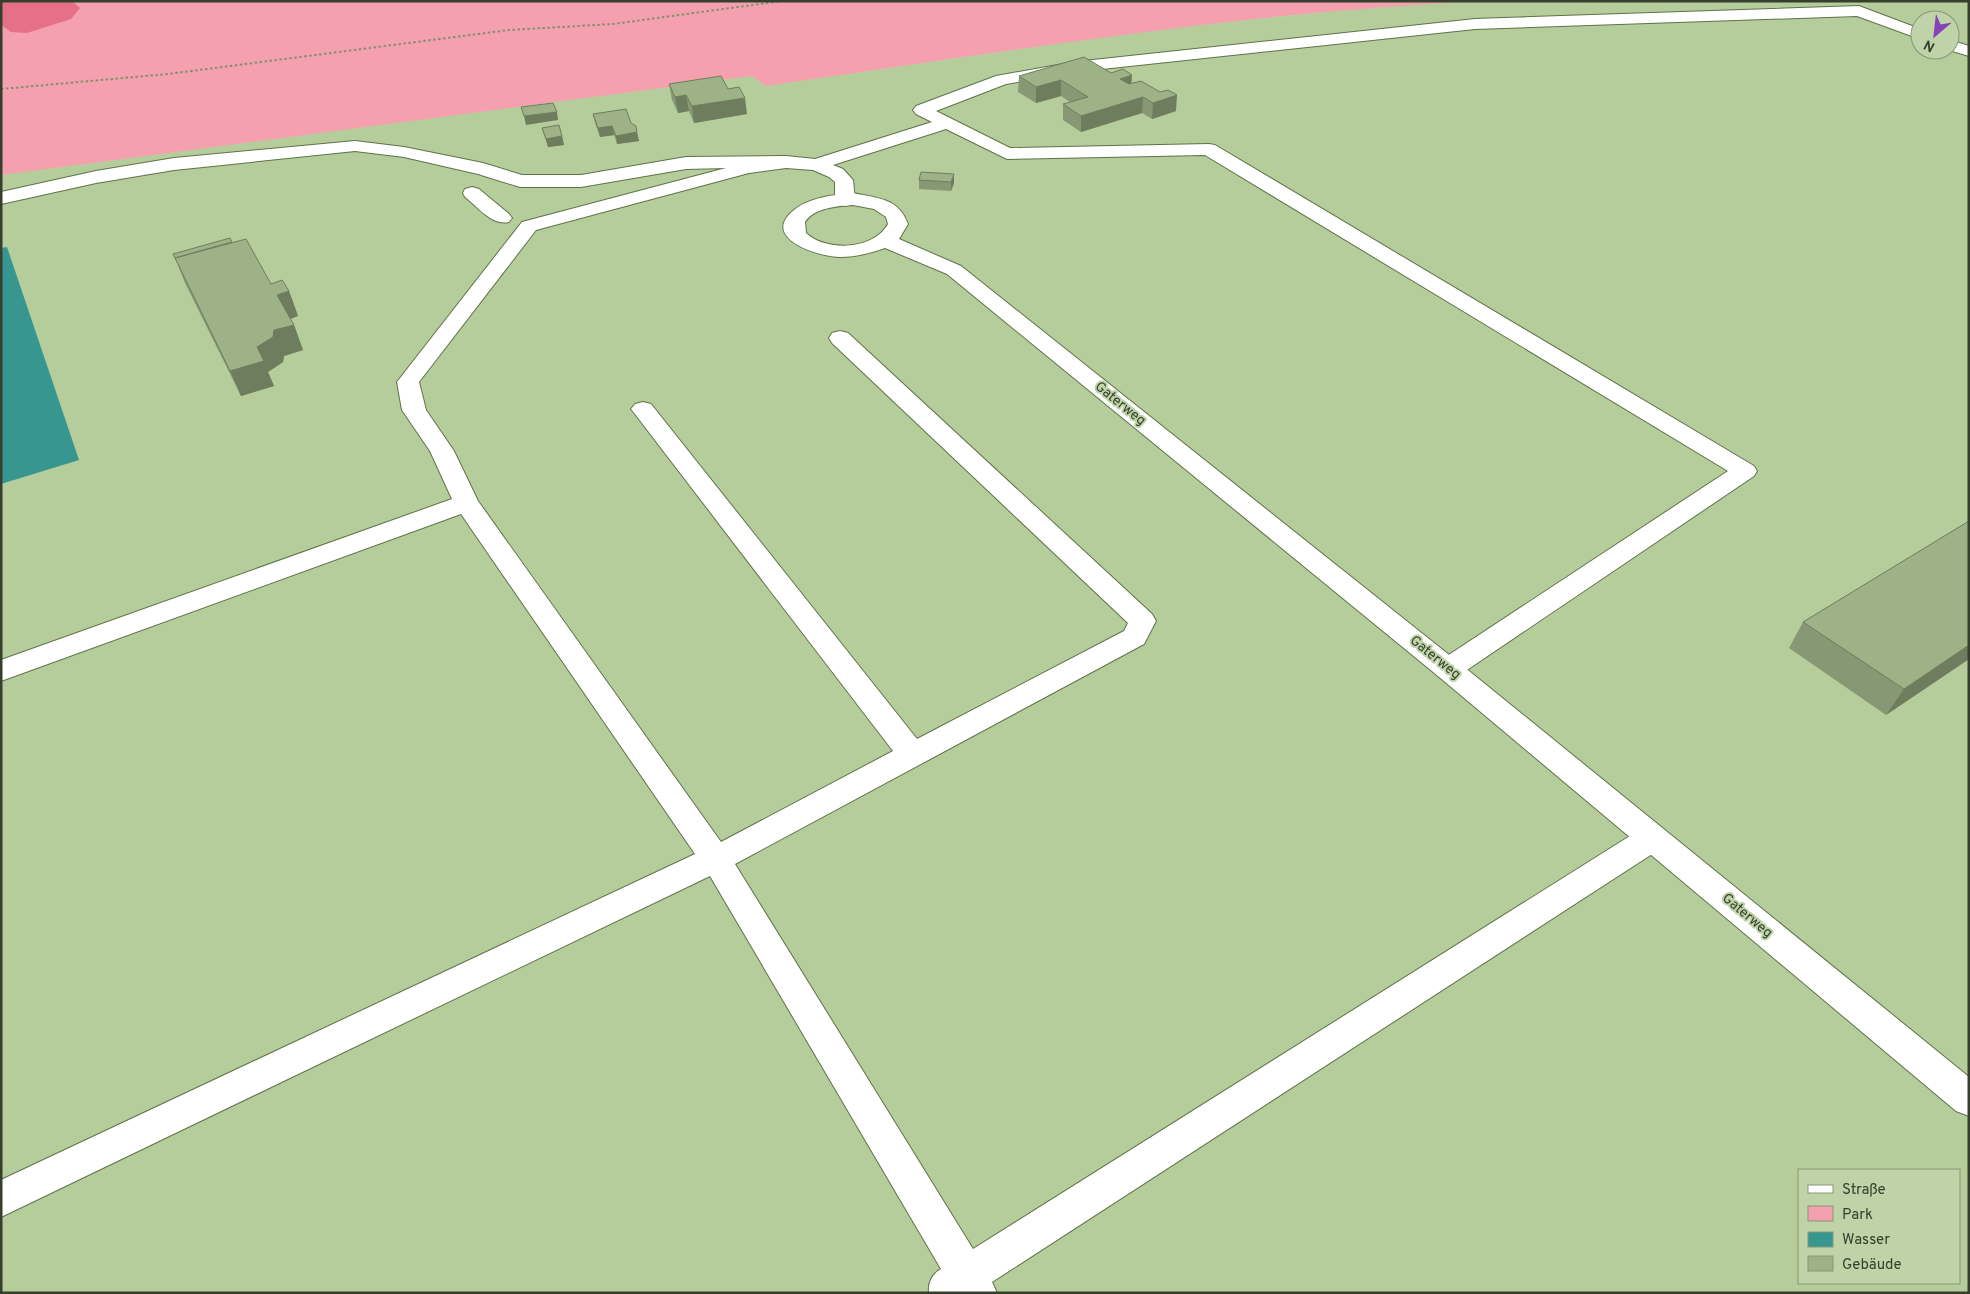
<svg xmlns="http://www.w3.org/2000/svg" width="1970" height="1294" viewBox="0 0 1970 1294" font-family="Overpass,sans-serif">
<rect width="100%" height="100%" fill="#bed3a8"/>
<path fill="#b5cd9a" fill-rule="evenodd" d="M1482 1H1969V1293H1V479L7 247 1 248V175L752 76 766 86 1152 30 1386 6ZM1920 20H1950V50H1920ZM1799 1170H1959V1283H1799Z"/>
<path fill="#f4a0ae" d="M1 1H1482C1241 12 1004 52 766 86L752 76 1 175Z"/>
<path fill="#e77089" d="M1 1H72L80 8 71 19 27 33 11 32 1 25Z"/>
<path fill="#379790" d="M7 247 79 460 1 484V248Z"/>
<g fill="none" stroke-linecap="round" stroke-linejoin="round">
<g stroke="#60724a" stroke-width="2">
<path id="service" d="M1859 6 1920 29V39L1857 16 1475 29 1074 72 1006 84 936 111 1010 148 1209 144 1215 145 1754 466 1757 471 1754 476 1458 676 1448 679 1438 676 1434 669 1438 662 1728 471 1205 155 1007 159 946 129 833 165 843 169 853 180 855 200 852 204 845 206 838 204 835 200V182L829 177 813 170 786 168 749 173 536 230 419 382 426 410 454 451 478 501 721 842 893 751 635 414 631 409 635 404 643 402 651 404 917 739 1124 631 1128 623 832 343 829 338 832 333 840 331 848 333 1152 614 1156 621 1144 644 735 864 973 1249 1641 829 1652 826 1663 829 1668 838 1663 847 992 1282 997 1293H929C928 1283 932 1274 941 1269L710 876 1 1217V1180L695 854 461 514 1 681V660L452 499 430 451 402 410 397 382 522 222 726 168 686 169 581 187H520L478 174 404 157 355 151 174 170 96 183 1 204V192L96 171 174 158 355 141 404 147 483 163 522 175H581L686 157 786 156 815 159 932 122 916 114 913 110 916 106 996 76 1074 62 1475 19Z
M1950 40 1969 46V56L1949 50Z
M472 187 479 189 509 214 512 218 509 222C492 226 478 207 465 197L463 193 465 189Z"/>
</g>
<g stroke="#60724a" stroke-width="2">
<path id="tertiary" d="M853 193C877 198 899 198 908 224L899 239 961 266 1458 662 1969 1077V1116L1956 1111 1438 676 947 274 885 248C871 253 856 257 840 257 819 257 759 238 794 210 810 197 834 195 853 193ZM853 205 874 209 886 217 888 224C874 250 826 252 806 233L805 222C814 208 837 206 853 205Z"/>
</g>
<path stroke="#819171" stroke-width="2" stroke-dasharray="2.5 2.5" stroke-linecap="butt" d="M1 89 168 74 509 30 613 24 782 1"/>
<use href="#service" fill="#fff" fill-rule="evenodd"/>
<use href="#tertiary" fill="#fff" fill-rule="evenodd"/>
</g>
<path fill="#879974" d="M1111 73 1131 84 1176 111 1152 119 1142 113 1081 132 1063 120V104L1070 102 1061 96 1036 103 1018 92 1019 76Z
M669 84 728 89 747 114 694 123 689 111 678 113 672 100Z
M593 114 631 123 637 132 639 141 617 144 614 135 600 137 595 123Z
M542 128 562 136 564 145 548 147Z
M954 174V183L951 191 919 189V180Z
M232 243 271 284 289 291 298 316 290 319 294 325 303 350 284 356 283 362 268 372 274 386 241 396 185 283 175 258Z
M1803 622 1969 659 1886 715 1789 648Z"/>
<path fill="#6e7d5e" d="M1132 75 1131 91 1120 79Z
M1061 80V96L1036 103V87Z
M686 95 689 111 678 113 675 97Z
M1177 95 1176 111 1152 119 1153 103Z
M1143 97 1142 113 1081 132V116Z
M745 98 747 114 694 123 692 106Z
M557 112 558 120 526 125 524 116Z
M612 126 614 135 600 137 598 128Z
M637 132 639 141 617 144 616 136Z
M562 136 564 145 548 147 546 139Z
M954 174V183L951 191V182Z
M289 291 298 316 287 320 277 295Z
M294 325 303 350 284 356 283 362 268 372 274 386 241 396 230 371 257 347 274 330Z
M1969 645V659L1886 715 1904 689Z"/>
<path fill="#9db287" stroke="#6e7d5e" d="M1084 57 1111 73 1123 69 1132 75 1120 79 1129 84 1141 81 1160 92 1168 90 1177 95 1153 103 1143 97 1081 116 1063 104 1088 97 1061 80 1036 87 1019 76Z
M721 76 728 89 739 87 745 98 692 106 686 95 675 97 669 84Z
M553 103 557 112 524 116 521 107Z
M626 109 631 123 636 126 637 132 616 136 612 126 598 128 593 114Z
M559 125 562 136 546 139 542 128Z
M921 172 954 174 951 182 919 180Z
M230 238 232 242 175 258 173 254Z
M246 239 271 284 282 280 289 291 277 295 294 325 274 330 273 337 257 347 264 361 230 371 175 258Z
M1969 521V645L1904 689 1803 622Z"/>
<g text-anchor="middle" dominant-baseline="central" stroke-width="4" stroke-linejoin="round" paint-order="stroke">
<g font-size="14" fill="#363f2d" stroke="#bed3a8">
<text transform="translate(1120 404) rotate(39)">Gaterweg</text>
<text transform="translate(1435 658) rotate(39)">Gaterweg</text>
<text transform="translate(1747 916) rotate(40)">Gaterweg</text>
</g>
</g>
<rect width="1970" height="1294" fill="none" stroke="#363f2d" stroke-width="5"/>
<rect x="1798" y="1169" width="162" height="115" fill="#bed3a8" stroke="#889877"/>
<rect x="1808" y="1185" width="25" height="8" fill="#ffffff" stroke="#889877"/>
<text x="1842" y="1194" font-size="15" fill="#363f2d">Straße</text>
<rect x="1808" y="1206" width="25" height="15" fill="#f4a0ae" stroke="#889877"/>
<text x="1842" y="1219" font-size="15" fill="#363f2d">Park</text>
<rect x="1808" y="1232" width="25" height="15" fill="#379790" stroke="#889877"/>
<text x="1842" y="1244" font-size="15" fill="#363f2d">Wasser</text>
<rect x="1808" y="1256" width="25" height="15" fill="#9db287" stroke="#889877"/>
<text x="1842" y="1269" font-size="15" fill="#363f2d">Gebäude</text>
<g transform="translate(1935 35) rotate(208)"><circle r="24" fill="#bed3a8" stroke="#889877"/>
<path d="M0-4L9 19L0 12L-9 19Z" fill="#8642b6"/>
<text y="-8" font-size="14" font-weight="bold" text-anchor="middle" fill="#363f2d">N</text>
</g>
</svg>
